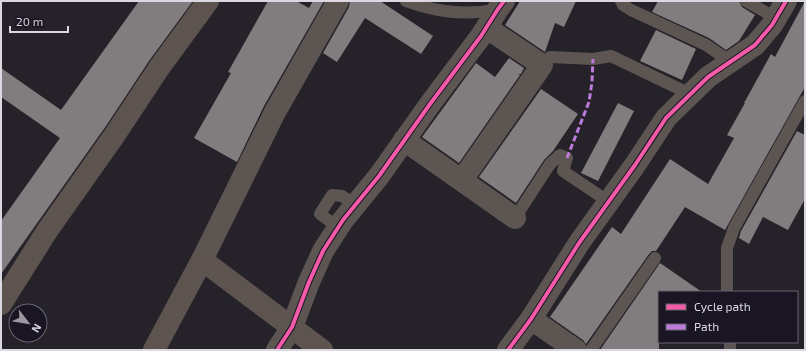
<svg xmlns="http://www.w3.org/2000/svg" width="806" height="351" viewBox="0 0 806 351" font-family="'Exo 2',sans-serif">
<rect width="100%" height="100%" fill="#25222a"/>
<path fill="#817c7d" d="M139 1H193L149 61 106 126 1 274V221L60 138 1 97V68L61 110Z
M268 1H296L309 8 313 1H324L264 106 237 162 194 138 231 73 228 72Z
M350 1H380L433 36 421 54 365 18 337 62 323 53 349 7Z
M520 1H576L564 27 555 23 545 52 505 25Z
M658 1H739L742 7 755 15 739 41 726 50 709 38 652 12Z
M805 1V87L725 230 685 207 656 251H652L649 254 586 344 583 340 550 317 612 227 621 234 670 159 708 184 734 138 727 135 745 103H744L771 54 775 57Z
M656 30 696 49 682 80 640 61Z
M509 58 524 68 521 74H518L520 75 459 163 422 137 476 63 495 77Z
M541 89 578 114 553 151 544 160 516 203 479 177Z
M618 103 634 111 598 181 581 173Z
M797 131 805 135V199L788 230 763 217 749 244 739 238 741 231Z
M660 263 702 292H659V350H600Z"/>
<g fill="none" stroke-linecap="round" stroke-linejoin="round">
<path stroke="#5c5551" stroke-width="12" d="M406 1C436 12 467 16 498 9
M621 1 623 5 631 10 706 45 731 62
M746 1 776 18
M542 65 550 57 593 59 611 56 690 94
M515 218 550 164 560 155 567 158 563 171 609 202
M338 227 320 214 332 195 342 196 355 205
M727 292V248L734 228 805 101
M730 342V350
M591 350 655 258"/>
<path stroke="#5c5551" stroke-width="22" d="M404 140 515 218
M462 180 542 65 487 28
M202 260 275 112 338 1
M531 319 576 350
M277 350 292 327 309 282 323 251 343 220 379 176 430 104 481 36 498 9 504 1
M508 350 531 319 579 243 635 165 666 118 708 77 755 45 772 25 786 1"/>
<path stroke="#5d5450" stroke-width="22" d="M1 304 47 231 114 136 159 68 208 1
M154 350 202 260 322 350"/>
<path stroke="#bd7bd9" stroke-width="3" stroke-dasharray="6 3" stroke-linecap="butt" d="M567 158 589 102 592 82 593 59"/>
<g stroke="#1a1523" stroke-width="6">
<path id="cycleway" d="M277 350 292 327 309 282 323 251 343 220 379 176 430 104 481 36 498 9 504 1
M508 350 531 319 579 243 635 165 666 118 708 77 755 45 772 25 786 1"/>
</g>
<use href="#cycleway" stroke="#f35aa7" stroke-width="4"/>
</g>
<rect width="806" height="351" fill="none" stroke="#dbd8e2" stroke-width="4"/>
<rect x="658" y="291" width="140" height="52" fill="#1a1523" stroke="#67636f"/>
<rect x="666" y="304" width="20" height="6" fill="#f35aa7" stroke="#67636f"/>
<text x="694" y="311" font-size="12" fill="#dbd8e2">Cycle path</text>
<rect x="666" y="324" width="20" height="6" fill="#bd7bd9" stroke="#67636f"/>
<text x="694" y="331" font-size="12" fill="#dbd8e2">Path</text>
<g transform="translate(28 323) rotate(121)"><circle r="19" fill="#1a1523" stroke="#67636f"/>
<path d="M0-3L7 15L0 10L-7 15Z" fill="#9b98a2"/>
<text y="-6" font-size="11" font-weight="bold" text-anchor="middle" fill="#dbd8e2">N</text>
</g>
<path d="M10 26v6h58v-6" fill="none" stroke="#dbd8e2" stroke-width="2"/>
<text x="16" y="26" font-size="12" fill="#dbd8e2" stroke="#1a1523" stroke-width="3" paint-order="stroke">20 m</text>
</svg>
